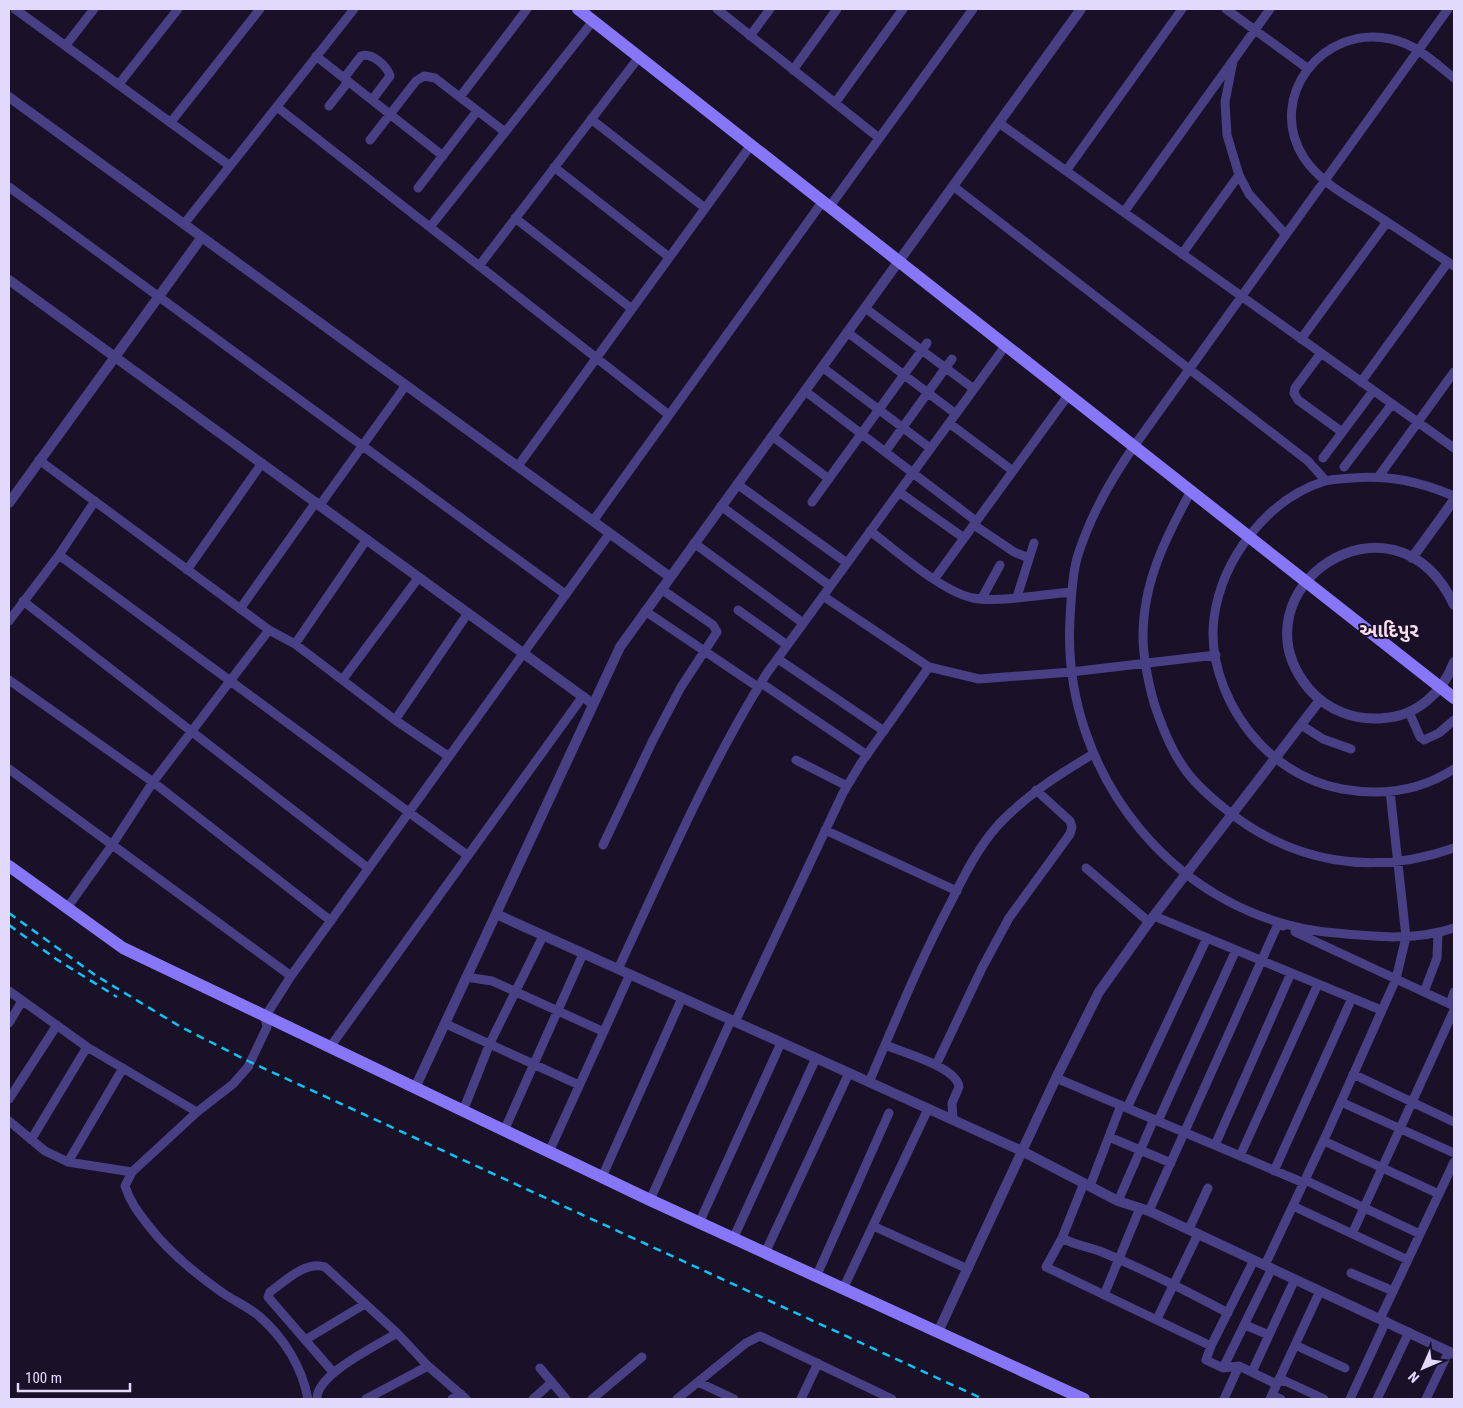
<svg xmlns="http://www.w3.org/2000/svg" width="1463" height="1408" viewBox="0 0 1463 1408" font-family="'Roboto Condensed','Noto Sans Gujarati',sans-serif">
<rect width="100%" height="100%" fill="#181128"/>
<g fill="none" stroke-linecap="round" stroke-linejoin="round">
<path stroke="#493f84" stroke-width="9" d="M15 9 230 166
M717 9 879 138
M1226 9 1307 68
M1448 9 1137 442C1112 477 1090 516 1077 558 1072 577 1071 599 1070 619 1061 775 1178 920 1336 933 1376 937 1415 941 1454 928
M750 36 770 9
M66 45 94 9
M316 56 443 156
M1233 61 1225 102 1227 135 1239 175 1249 194 1286 235
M793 70 837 9
M344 78 361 56C372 52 387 66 390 76L372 100
M1454 78C1435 63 1416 44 1391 39 1323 24 1265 97 1304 158 1321 183 1347 196 1372 212 1399 230 1427 248 1454 266
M119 84 178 9
M460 97 527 9
M835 103 903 9
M329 106 348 82
M277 107 669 415
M591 119 705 208
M171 122 260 9
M999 123 1454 448
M370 140 416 81 424 76 435 78 505 132
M554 167 669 257
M1066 171 1182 9
M953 186 1308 461 1326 481
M9 187 565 594
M418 188 477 111
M833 202 973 9
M1124 212 1270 9
M515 218 632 309
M184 224 354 9
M430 227 593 21
M1182 254 1239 175
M479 266 639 57
M865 308 974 389
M847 332 956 414
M1301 339 1387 222
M1321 353 1295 388 1294 393 1298 400 1342 432
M822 367 930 448
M1361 382 1448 262
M805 391 976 521
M949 423 1013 471
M772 436 829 479
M885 452 952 359
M1323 458 1373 391
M39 460 269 630 295 644 395 720 448 756
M518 466 751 145
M1344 467 1392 404
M1379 476 1454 372
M737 484 847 563
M1191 491C1166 537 1143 582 1143 636 1143 659 1148 681 1154 703 1161 724 1169 746 1182 765 1192 781 1209 796 1224 808 1291 863 1372 877 1454 848
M899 492 964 538
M1454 496C1418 481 1390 475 1352 478 1343 479 1333 479 1325 481 1267 499 1222 559 1214 618 1208 664 1230 713 1261 745 1284 768 1310 783 1342 789 1381 796 1420 791 1454 769
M812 502 927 343
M320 505 406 385
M721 506 830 586
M593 521 823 201
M974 525 1014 552 1029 558
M870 531C896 550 942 592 973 598 1000 603 1044 594 1072 592
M694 543 803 623
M59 555 467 855
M187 570 262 463
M935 578 1069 394
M823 596 929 667 979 679 1071 672 1216 655
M1017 597 1034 543
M982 598 1000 565
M23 601 368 868
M240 609 316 502
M738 610 787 645
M645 611 758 687
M9 621 59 555 95 501
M295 644 367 539
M778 659 884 731
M343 679 419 577
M9 680 153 782 331 921
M761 683 867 755
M1409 712 1420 737 1424 740 1439 733 1454 720
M395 720 468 613
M1301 725 1323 739 1351 749
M796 760 847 786
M9 769 291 976
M825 830 957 891
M603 845 653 740 681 687 717 632 713 625 661 589
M1086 868 1149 922
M67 908 112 845 153 782 269 630
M1154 916 1381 1010
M1295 932 1454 1006
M618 969C665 869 708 767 767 673L1006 345
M466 977 492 981 602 1031
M9 991 87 1047 197 1112
M1424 992 1437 958 1438 933
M1450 1004 1454 992
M735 1022 843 793 861 763 929 667
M9 1023 22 1001
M446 1024 579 1085
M885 1045C902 1052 957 1067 959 1087L952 1103 953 1120
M330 1047 583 696
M936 1065 982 968 1009 918 1070 834 1072 827 1070 821 1036 790
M1353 1074 1454 1122
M1056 1078 1304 1183
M869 1082C895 1022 920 960 951 902 964 875 979 846 999 824 1028 794 1058 775 1093 754
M9 1099 57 1025
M1341 1102 1454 1153
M1127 1108 1207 938
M463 1111 490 1043 543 936
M9 1121 45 1151 68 1162 132 1172
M1158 1121 1236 950
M504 1131 583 954
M1109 1137 1171 1163
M31 1140 87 1047
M1324 1141 1439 1194
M1215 1145 1291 973
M549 1152 630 974
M1240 1156 1318 984
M68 1162 123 1068
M1274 1171 1352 998
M602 1177 682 998
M1305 1180 1420 1234
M1084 1183 1062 1238 1046 1267 1211 1346 1206 1360 1223 1368 1239 1366 1276 1384 1283 1380 1324 1399
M1090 1186 1121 1105
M650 1200 731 1020
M1118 1201 1154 1119
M1293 1206 1408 1260
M1149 1211 1278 924 1283 926
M699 1223 781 1043
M873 1226 968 1269
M1189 1229 1208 1188
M1352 1234 1454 1010
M1062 1238C1076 1246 1088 1246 1102 1252 1145 1270 1187 1291 1228 1313
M733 1239 816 1058
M765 1253 849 1073
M1265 1265 1328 1131 1396 979 1406 937 1390 791
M1351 1273 1393 1291
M816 1277 889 1113
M843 1289 928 1109
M1104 1295 1140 1208
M1157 1319 1198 1234
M1380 1319 1454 1162
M1245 1325 1269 1335
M305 1340 365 1304
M1295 1345 1345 1368
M1211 1346 1254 1260
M540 1368 566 1399
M1223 1368 1272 1268
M333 1372 268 1297 270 1292C284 1282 306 1260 325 1267L397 1333 428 1366
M1252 1372 1295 1279
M698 1382 734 1399
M1272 1395 1281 1399
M308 1399C302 1367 284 1338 259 1316 247 1306 232 1300 220 1291 193 1272 168 1251 148 1225 138 1212 130 1202 125 1186L132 1172 197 1112 233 1084 248 1067 267 1027 265 1017 291 976 610 533
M317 1399C316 1374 378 1345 397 1333
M366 1399 428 1366 466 1399
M452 1399 461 1394
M533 1399 552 1382
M592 1399 642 1357
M677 1399 746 1343 760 1336 892 1399
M801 1399 818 1363
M1224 1399 1239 1366
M1270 1399 1320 1291
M1350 1399 1386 1321
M1377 1399 1409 1332
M1426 1399 1449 1351"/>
<path stroke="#493f84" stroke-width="10" d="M9 97 670 577
M9 280 593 704
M9 503 202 237
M1412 558 1454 500
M1454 605C1394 477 1228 590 1309 689 1328 711 1356 721 1384 718 1417 716 1443 692 1454 662
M496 914 1022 1151 1118 1201 1149 1211 1454 1354
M415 1088 620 647 1081 9
M938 1332 1056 1078 1099 992 1149 922 1320 700"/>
<path stroke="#8876f9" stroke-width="12" d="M578 9 1454 698
M9 866 123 948 650 1200 1084 1399"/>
<path stroke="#0fc3f4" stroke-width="2.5" stroke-dasharray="8 6" stroke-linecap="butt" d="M9 913 95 975 181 1027 250 1062 983 1399
M9 925 56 959 117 997"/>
</g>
<g text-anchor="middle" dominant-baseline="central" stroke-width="4" stroke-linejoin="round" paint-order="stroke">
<g font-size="19" font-weight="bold" fill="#fddced" stroke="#181128">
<text x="1389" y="630">આદિપુર</text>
</g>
</g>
<rect width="1463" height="1408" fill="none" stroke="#e2dafd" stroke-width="20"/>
<g transform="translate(1423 1368) rotate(225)" stroke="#181128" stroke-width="4" paint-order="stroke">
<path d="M0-4L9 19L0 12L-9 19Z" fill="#e2dafd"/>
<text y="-8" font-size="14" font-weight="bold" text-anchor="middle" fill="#e2dafd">N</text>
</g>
<path d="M18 1383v8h112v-8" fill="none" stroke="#e2dafd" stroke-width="2.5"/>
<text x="25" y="1383" font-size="15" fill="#e2dafd" stroke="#181128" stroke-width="4" paint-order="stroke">100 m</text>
</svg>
